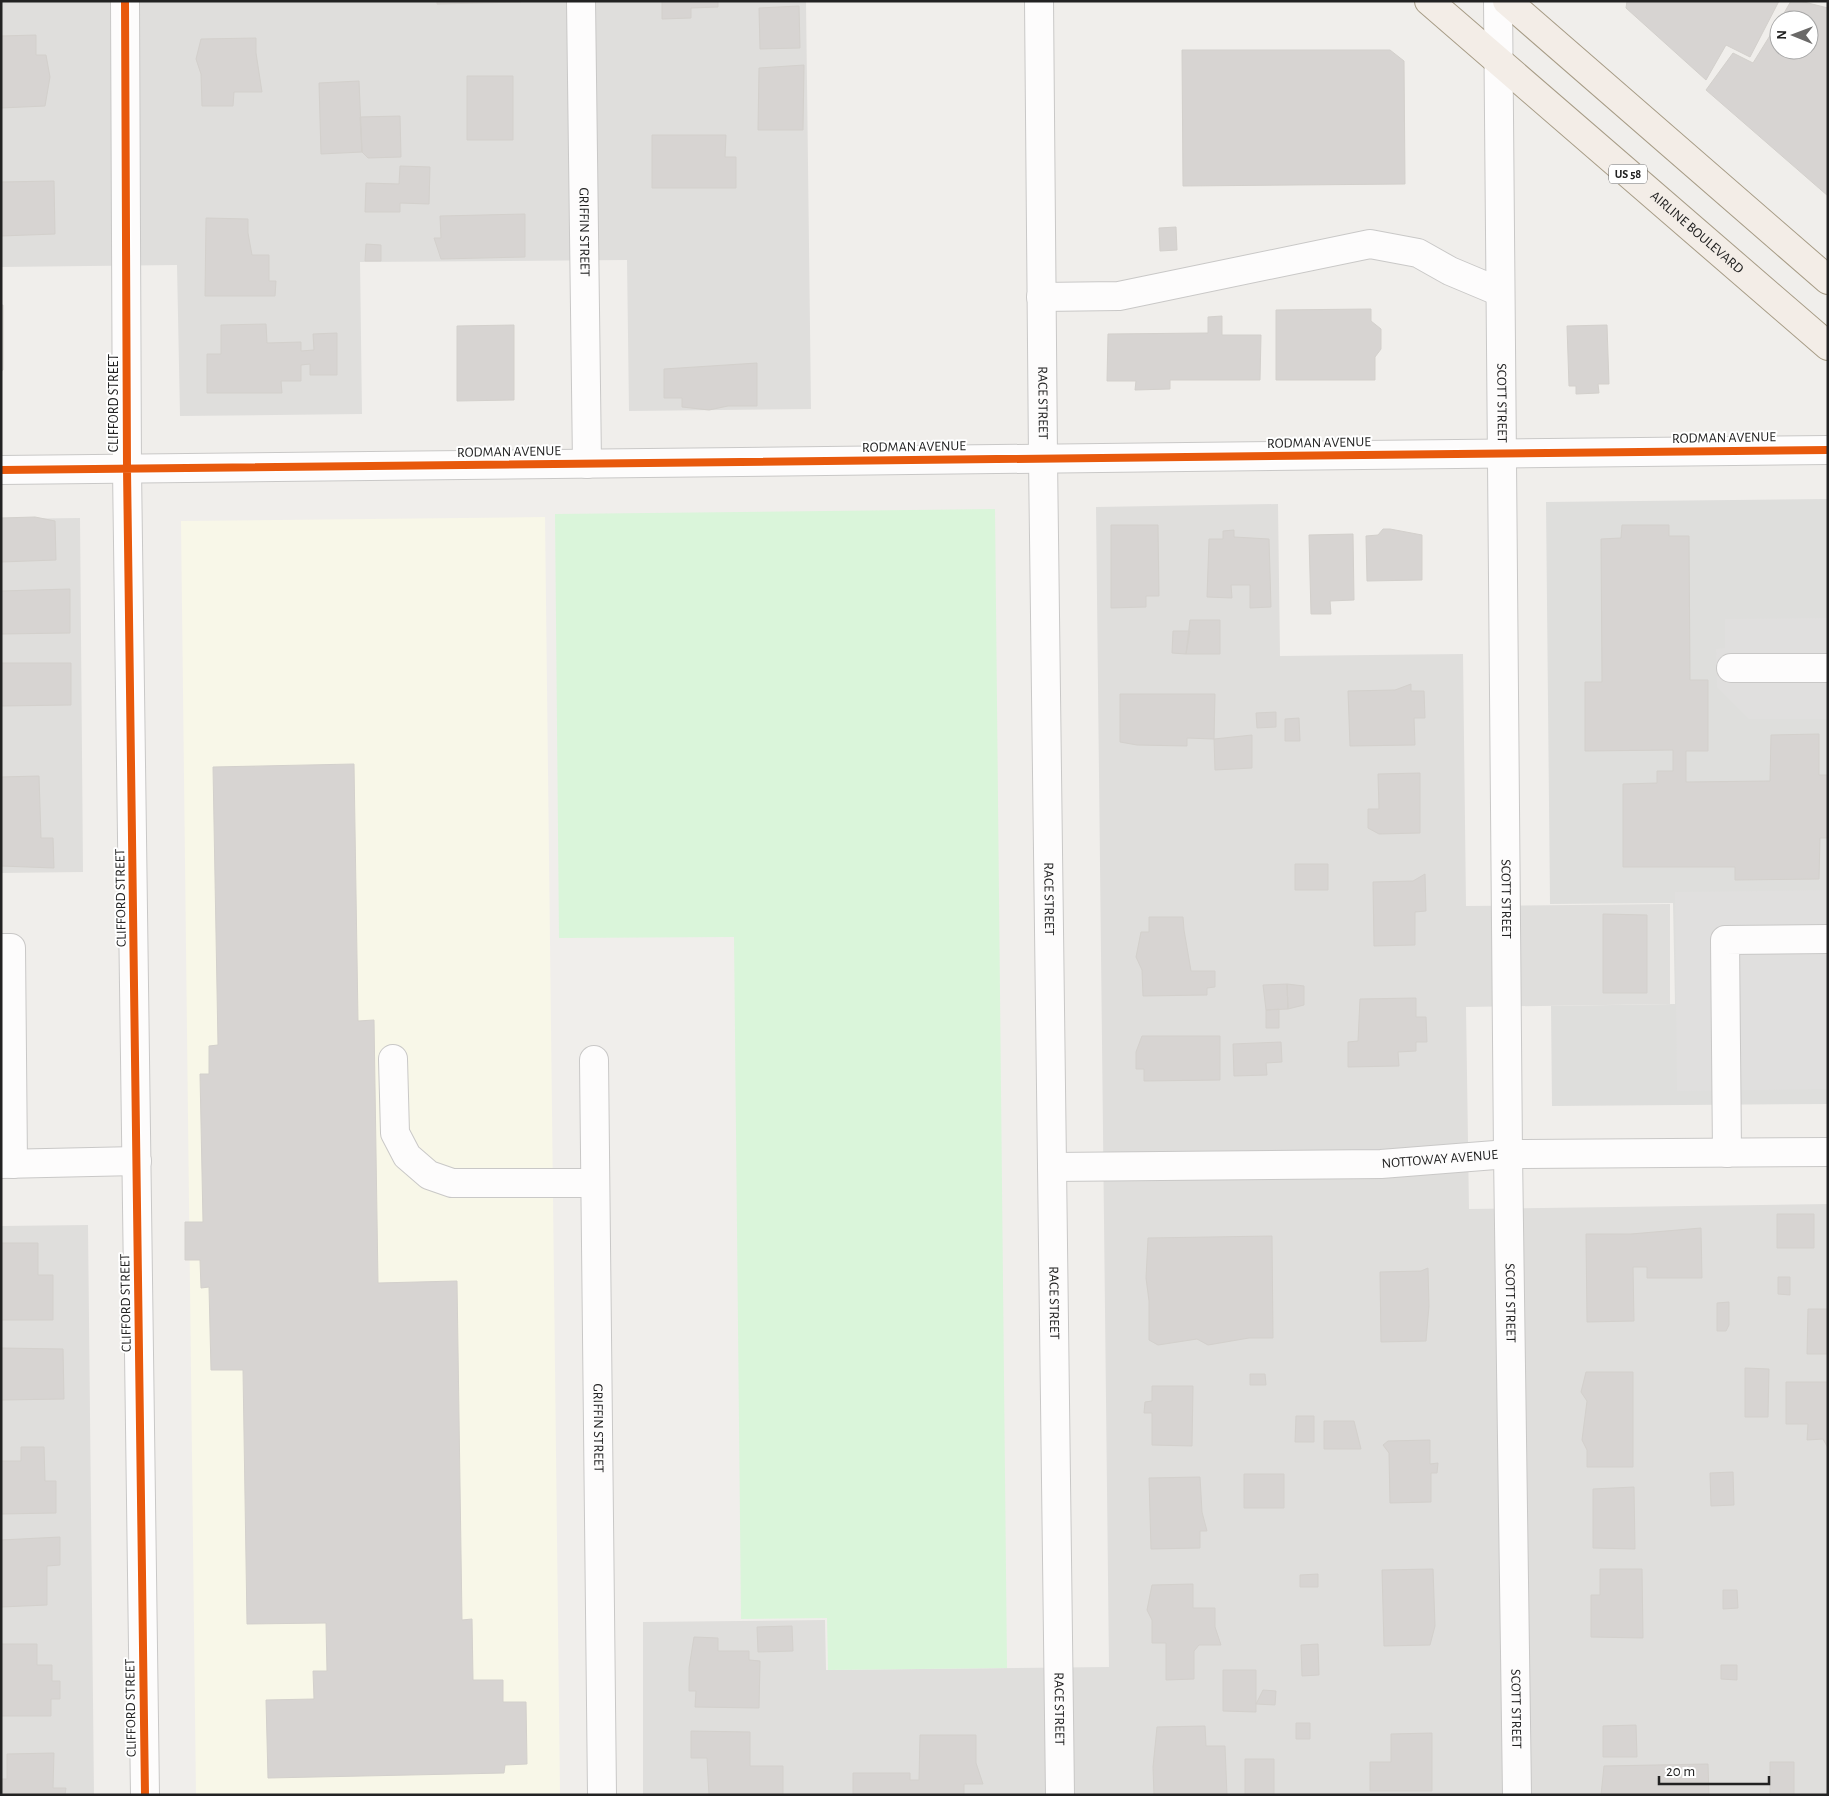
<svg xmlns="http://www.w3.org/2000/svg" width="1829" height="1796" viewBox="0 0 1829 1796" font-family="'Alegreya Sans',sans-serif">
<rect width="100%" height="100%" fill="#f0eeeb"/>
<path fill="#dfdedc" d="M1 1H806L811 409 629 411 627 260 360 262 362 414 180 416 177 265 1 267Z
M1278 504 1280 656 1463 654 1466 906 1670 904V1004L1466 1007 1469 1209 1828 1204V1795H643V1622L825 1620 826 1670 1109 1667 1096 507Z
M80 518 83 872 1 873V519Z
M88 1225 94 1795H1V1226Z"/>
<path fill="#f8f7e8" d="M545 517 560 1795H196L181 521Z"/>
<path fill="#dededc" d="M1828 499V1104L1552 1106 1551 1006 1675 1004 1673 903 1550 904 1546 502Z"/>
<path fill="#daf5da" d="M995 509 1007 1668 828 1670 827 1618 741 1619 734 937 559 938 555 514Z"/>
<path fill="#e0dfde" d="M1828 618V719H1749L1717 687 1716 649 1725 648V619Z
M1828 890V1089L1677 1091 1675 892Z"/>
<path fill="#d7d4d2" stroke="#d3d0cc" d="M437 1H521V2L437 4Z
M662 1H718V7L691 8V18L662 19Z
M1627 1H1779L1750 57 1726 45 1706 80 1626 8Z
M1791 1H1800L1828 8V196L1706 90 1733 53 1753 63 1779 21V50H1809V20H1780Z
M799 6 800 48 760 49 759 8Z
M36 35V55H46L50 77 45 106 1 108V36Z
M256 38V53L262 92H234L233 106H202L201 74 196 59 201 39Z
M1182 50H1390L1404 61 1405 184 1183 186Z
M804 65 803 130H758L759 68Z
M467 76H513V140H467Z
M359 81 362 152 321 154 319 83Z
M400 116 401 157 368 158 362 152 360 117Z
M652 135H726L725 157H736V188H652Z
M400 166 430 167 429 204 400 203V212H365L366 183 399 184Z
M54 181 55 234 1 236V182Z
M525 214V257L441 259 434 238H441L440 216Z
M206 218 248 219V233L252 255H269V281H276L275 296H205Z
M1176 227 1177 250 1160 251 1159 228Z
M366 244 381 245V261H365Z
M1 305H3V370L1 371Z
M1371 309V321L1381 329V349L1375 357V380H1276V310Z
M1222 316V335H1261L1260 380H1170V389L1135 390 1136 381H1107L1108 334 1208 333V317Z
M266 324 267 343 301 342V351L314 350 313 334 337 333V375H310V364L301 365V381H281L282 393H207V354H221V325Z
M514 325V400L457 401V326Z
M1607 325 1609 384H1598L1599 393 1576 394V386H1569L1567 326Z
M757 363V406H728L709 410 682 407V398H664V369Z
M35 517 55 521 56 560 1 562V518Z
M1111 525H1158L1159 596H1146V607L1111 608Z
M1622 525H1669V536H1689L1690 680H1708V751H1686V782L1770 781 1771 735 1819 734V775H1828V838H1820L1819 879 1735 880V867H1623V784L1657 783V771H1673V750L1585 751V682H1602L1601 539 1621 538Z
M1383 529H1390L1422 535V580L1367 581 1366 536 1378 535Z
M1234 530V537L1269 539 1271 607 1250 608V585H1231L1232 598 1207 597 1209 539H1223V531Z
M1353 534 1354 600 1330 601 1331 614H1311L1309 535Z
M70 589V633L1 634V591Z
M1190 620H1220V654H1186Z
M1173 631H1190L1186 654 1172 653Z
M1 663H71V705L1 706Z
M1411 684V691H1424L1425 718H1414L1415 745 1350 746 1348 691 1395 690Z
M1120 694H1215L1214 739 1187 738V746L1137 745 1120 742Z
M1276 712V727L1257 728 1256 713Z
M1299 718 1300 741H1285V719Z
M1252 735V768L1215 770 1214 739Z
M354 764 358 1021 374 1020 378 1283 457 1281 462 1620 472 1619 473 1680H503V1702H526L527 1764 505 1765 504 1773 268 1778 266 1700 314 1699 313 1671H327L326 1623 247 1624 243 1370H211L209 1287 201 1288 200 1260H185V1222H203L200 1074H209V1046L218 1045 213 767Z
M1420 773V833L1379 834 1368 828V809H1379L1378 774Z
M39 776 41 838H53L54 868 1 866V777Z
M1295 864H1328V890H1295Z
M1425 874 1426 911 1415 912V945L1374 946 1373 882 1413 881Z
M1603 914 1647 915V993H1603Z
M1149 917H1183L1184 930 1191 971H1215V987L1207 988V995L1143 996 1142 970 1136 957 1141 932H1149Z
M1287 984 1304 986V1005L1288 1009Z
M1287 984 1288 1009 1266 1010 1263 985Z
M1416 998V1017H1426L1427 1042H1416V1051L1398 1052 1399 1066 1348 1067V1042L1358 1041 1360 999Z
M1279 1009V1028H1266V1010Z
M1142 1036H1220V1080L1144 1081V1069H1136V1052Z
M1281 1042 1282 1062 1266 1063 1267 1075 1234 1076 1233 1044Z
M1777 1214H1814V1248H1777Z
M1701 1228 1702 1278H1647V1267H1633L1634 1321 1587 1322 1586 1234H1631Z
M1272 1236 1273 1338H1249L1208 1345 1197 1339 1158 1345 1149 1340V1301L1146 1278 1148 1238Z
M1 1243H38V1275H53V1320H1Z
M1428 1268 1429 1306 1426 1341 1381 1342 1380 1272 1421 1271Z
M1778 1277H1790V1295L1778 1294Z
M1729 1302V1325L1726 1331H1717V1303Z
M1808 1309H1828V1354H1807Z
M1 1348 63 1349 64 1399 1 1400Z
M1745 1368 1769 1369 1768 1417H1745Z
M1586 1372H1633V1467H1587V1450L1582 1440 1587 1401 1581 1392Z
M1250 1374H1265L1266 1385H1250Z
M1786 1382H1828V1448L1823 1439 1807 1440 1808 1424H1786Z
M1152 1386H1193L1192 1446 1152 1445V1413H1144L1145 1402 1152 1401Z
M1296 1416H1314V1442H1295Z
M1324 1421H1354L1361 1449H1324Z
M1430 1440V1464L1438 1463 1437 1473H1431V1502L1390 1503 1389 1453 1383 1445 1388 1441Z
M21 1447H44L45 1481H56V1513L1 1514V1461H21Z
M1733 1472 1734 1505 1711 1506 1710 1473Z
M1244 1474H1284V1508H1244Z
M1200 1477 1202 1512 1207 1531H1200V1548L1151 1549 1149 1478Z
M1634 1487 1635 1549 1593 1548V1489Z
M60 1537V1565L47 1566V1605L1 1607V1540Z
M1433 1569 1435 1626 1430 1645 1384 1646 1382 1570Z
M1600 1569H1642L1643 1638 1591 1637V1595H1600Z
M1318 1574V1587H1300V1575Z
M1193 1584V1608H1215V1627L1221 1645H1199L1194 1651V1679L1166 1680V1643H1152V1620L1147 1610 1152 1585Z
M1723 1590H1737L1738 1608 1723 1609Z
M792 1626 793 1651 758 1652 757 1627Z
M694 1637 718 1638V1651H749V1660L760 1661 759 1708 695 1707 696 1691H689V1668Z
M1 1644H37V1665H52V1681H60V1699H51V1716H1Z
M1318 1644 1319 1675 1302 1676 1301 1645Z
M1721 1665H1737V1680L1721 1679Z
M1223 1670H1256V1712L1223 1711Z
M1263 1690 1276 1691 1275 1705 1256 1704Z
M1296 1723H1310V1739H1296Z
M1636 1725 1637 1757H1603V1726Z
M1205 1726 1206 1746H1225L1227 1795H1154L1153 1767 1157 1727Z
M691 1731 750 1732V1766H783V1795H709L707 1758H691Z
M1432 1733V1791H1370V1762H1391V1734Z
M920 1735H976V1763L983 1784H964V1795H853V1773H910V1780H919Z
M54 1753 53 1788H66L65 1795H1V1779H7V1754Z
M1245 1759H1274V1795H1245Z
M1770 1762H1794V1795H1770Z
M1708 1764 1709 1795H1601L1604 1766Z"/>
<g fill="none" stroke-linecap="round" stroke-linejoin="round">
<g stroke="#c9c8c7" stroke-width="30">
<g id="minor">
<path d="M125 1 127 469 145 1795"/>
<path id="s1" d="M581 1 587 464"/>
<path id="s2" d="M1039 1 1043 458 1060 1795"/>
<path id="s3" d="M1498 1 1508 1154 1517 1795"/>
<path d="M1041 297 1119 296 1370 244 1418 253 1450 271 1500 292"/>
<path d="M1 470 1828 450"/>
<path d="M1731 668H1828"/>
<path d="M1 948H11L13 1164"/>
<path d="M393 1059 395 1133 407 1156 429 1175 452 1183H595"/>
<path id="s4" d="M594 1060 602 1795"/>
<path d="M1727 1153 1725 940 1828 939"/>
<path d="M1 1164 137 1161"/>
<path id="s5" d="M1052 1167 1381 1164 1508 1154 1828 1152"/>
</g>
</g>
<g stroke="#a79c86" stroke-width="30">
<g id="major">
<path id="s6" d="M1429 1 1828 346"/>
<path d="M1507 1 1828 280"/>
</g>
</g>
<use href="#minor" stroke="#fdfcfc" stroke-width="28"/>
<use href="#major" stroke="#f3ede7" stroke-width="28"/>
<g stroke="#fff" stroke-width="11">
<path id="cycleway" d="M125 1 127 469 145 1795
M1 470 1828 450"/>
</g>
<use href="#cycleway" stroke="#e8590c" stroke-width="8"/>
</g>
<g text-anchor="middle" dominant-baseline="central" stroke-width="4" stroke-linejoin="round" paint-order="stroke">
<rect fill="#fff" stroke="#646464" stroke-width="1" x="1609" y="164.5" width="38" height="19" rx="4"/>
<g font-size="12" font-weight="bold" fill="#222">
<text x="1628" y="174">US 58</text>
</g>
<g font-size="14" fill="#222" stroke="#fff">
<text stroke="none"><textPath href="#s6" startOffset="354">AIRLINE BOULEVARD</textPath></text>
<text stroke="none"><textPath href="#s1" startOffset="231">GRIFFIN STREET</textPath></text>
<text transform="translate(114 403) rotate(-90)">CLIFFORD STREET</text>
<text stroke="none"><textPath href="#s2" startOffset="402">RACE STREET</textPath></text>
<text stroke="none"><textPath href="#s3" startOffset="402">SCOTT STREET</textPath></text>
<text transform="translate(1724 438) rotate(-1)">RODMAN AVENUE</text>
<text transform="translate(1319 443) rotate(-1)">RODMAN AVENUE</text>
<text transform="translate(914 447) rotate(-1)">RODMAN AVENUE</text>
<text transform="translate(509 452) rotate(-1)">RODMAN AVENUE</text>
<text transform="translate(121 898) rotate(-91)">CLIFFORD STREET</text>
<text stroke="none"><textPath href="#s2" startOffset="898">RACE STREET</textPath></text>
<text stroke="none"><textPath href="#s3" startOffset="898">SCOTT STREET</textPath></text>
<text stroke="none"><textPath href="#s5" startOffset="388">NOTTOWAY AVENUE</textPath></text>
<text transform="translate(126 1303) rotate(-91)">CLIFFORD STREET</text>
<text stroke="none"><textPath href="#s2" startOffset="1302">RACE STREET</textPath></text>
<text stroke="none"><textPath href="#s3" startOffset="1302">SCOTT STREET</textPath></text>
<text stroke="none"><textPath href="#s4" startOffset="368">GRIFFIN STREET</textPath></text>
<text transform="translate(131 1708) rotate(-91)">CLIFFORD STREET</text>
<text stroke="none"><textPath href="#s2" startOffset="1708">RACE STREET</textPath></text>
<text stroke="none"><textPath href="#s3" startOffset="1708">SCOTT STREET</textPath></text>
</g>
</g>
<rect width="1829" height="1796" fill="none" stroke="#222222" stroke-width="5"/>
<g transform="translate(1794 35) rotate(271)"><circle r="24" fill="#ffffff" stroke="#a7a7a7"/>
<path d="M0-4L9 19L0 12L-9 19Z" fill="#6a6968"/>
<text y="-8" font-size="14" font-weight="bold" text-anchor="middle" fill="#222222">N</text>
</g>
<path d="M1659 1776v8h110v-8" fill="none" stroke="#222222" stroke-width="2.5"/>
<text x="1666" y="1776" font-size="15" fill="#222222" stroke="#ffffff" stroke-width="4" paint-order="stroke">20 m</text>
</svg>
